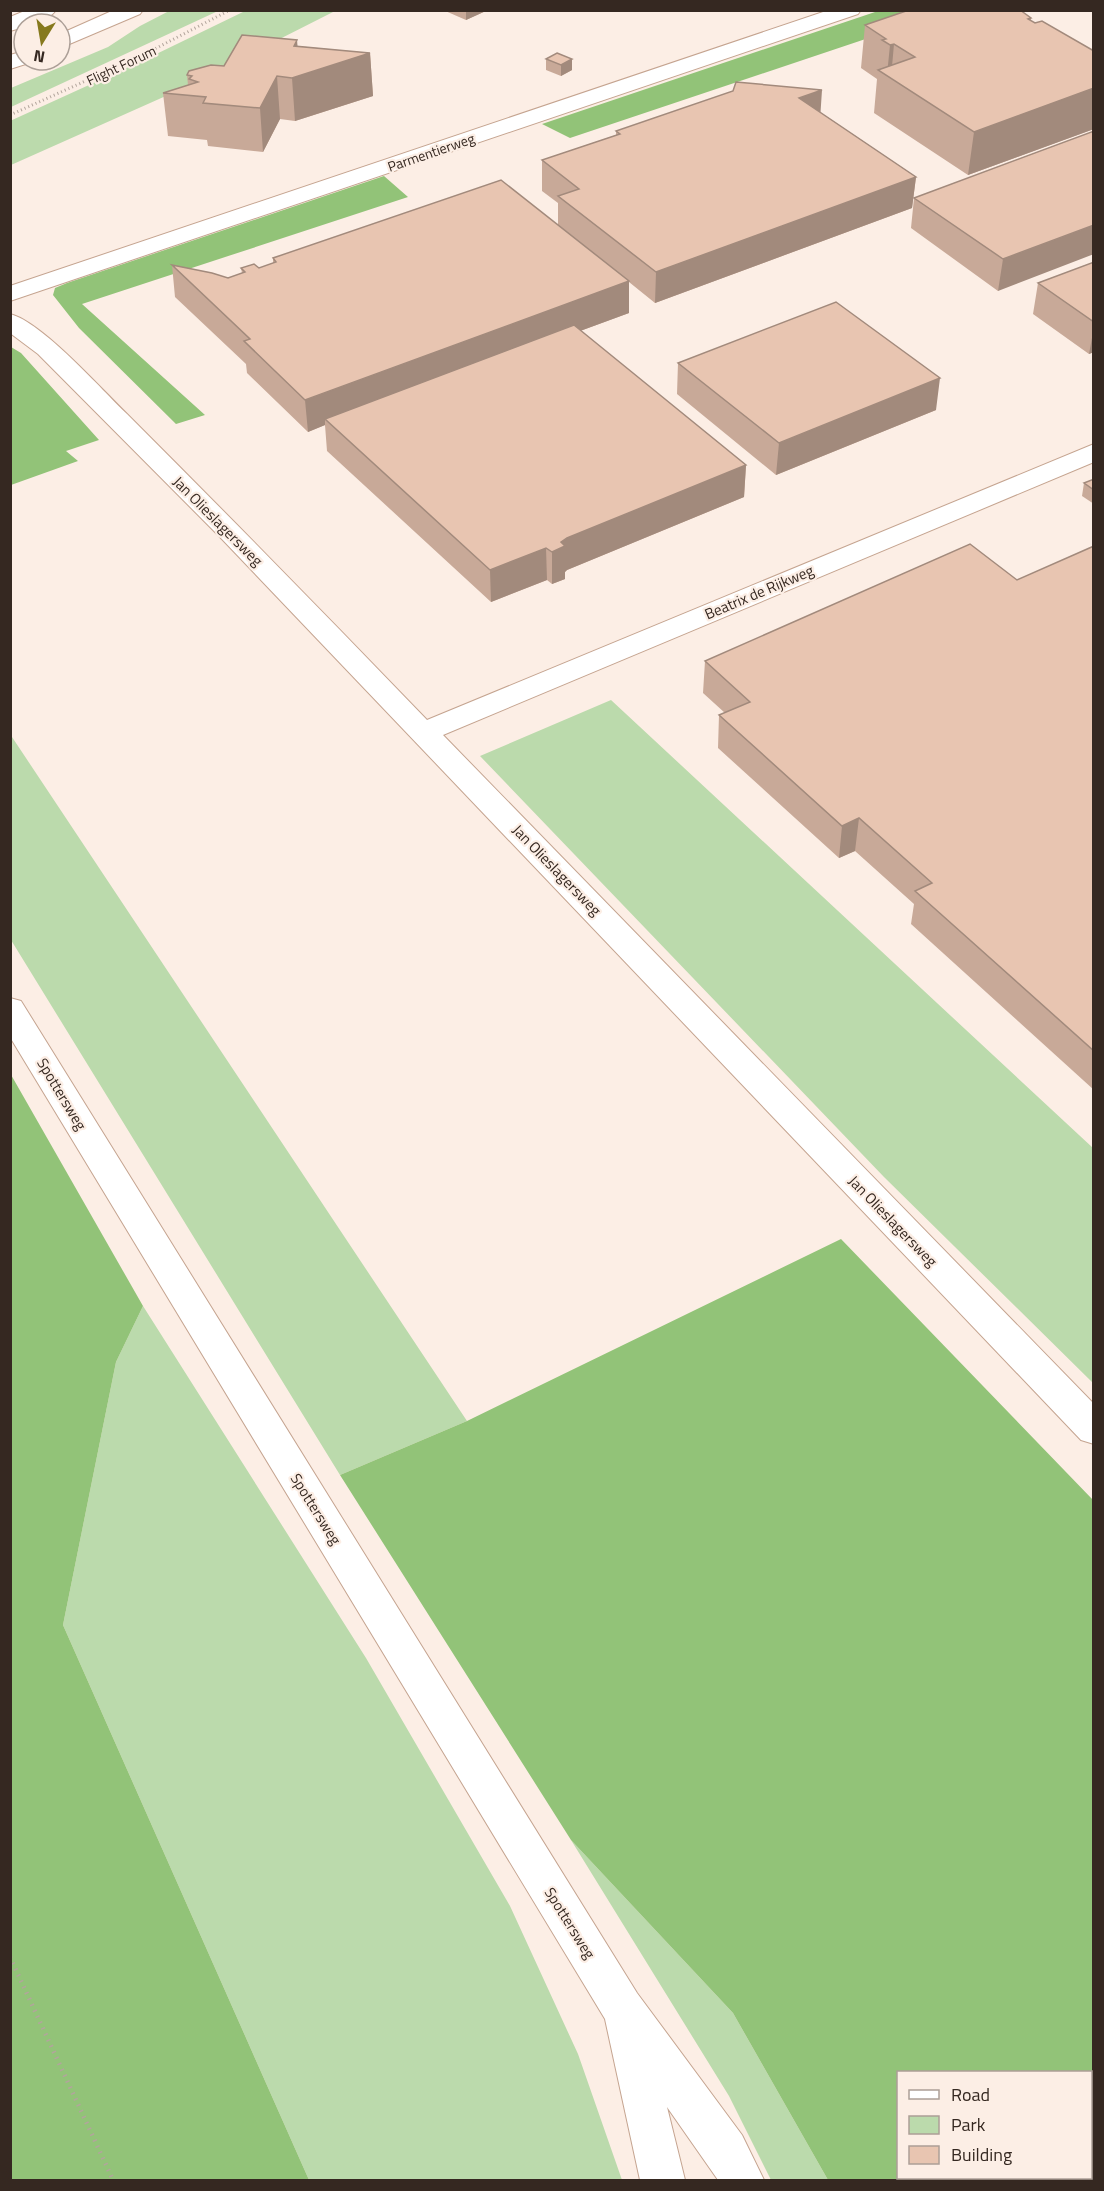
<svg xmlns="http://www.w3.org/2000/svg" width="1104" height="2191" viewBox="0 0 1104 2191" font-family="'Titillium Web',sans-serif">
<rect width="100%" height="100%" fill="#fceee5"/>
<path fill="#bbdaac" d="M171 10 218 11 11 107V88L108 47 140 26Z
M245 11H335L177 91 11 165 10 121 146 59Z
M611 700 1093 1148V1383L884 1177 480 756Z
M10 734 467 1421 340 1475 11 940Z
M143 1306 366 1658 510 1906 578 2054 622 2180H309L63 1625 116 1362Z
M571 1840 733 2013 828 2180H771L729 2096Z"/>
<path fill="#92c378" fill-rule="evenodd" d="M878 11H949L570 138 542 124Z
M384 176 408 197 82 304 205 415 176 424 79 328 53 295 55 288 67 283Z
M11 347 21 353 99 440 66 451 78 461 11 485Z
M10 1073 143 1306 116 1362 63 1625 309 2180H11Z
M841 1239 1093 1500V2180H828L733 2013 571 1840 340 1475 467 1421ZM1090 2072V2178H898V2072Z"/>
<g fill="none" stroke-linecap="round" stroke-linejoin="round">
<g stroke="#c5a490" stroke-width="2">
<path id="minor" d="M27 10H56C50 19 34 24 24 24V27L10 31V17Z
M829 10H861L858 14 10 301V286Z
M10 314C42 322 102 390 127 414 228 515 328 617 427 720L1094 444V462L443 735 1094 1404V1444L1081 1440 219 536 38 354 10 333Z"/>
</g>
<g stroke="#c5a490" stroke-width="2">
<path id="secondary" d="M114 10H143L140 14 60 48V34Z
M24 51V60H33L32 62 10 69V55Z
M10 998 21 1001 637 1993 742 2135 764 2180H718L667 2107 685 2180H640L605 2019 10 1037Z"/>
</g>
<path stroke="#b2a59c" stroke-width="3" stroke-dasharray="1 3" stroke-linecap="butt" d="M10 115 141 56 230 10"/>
<path stroke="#b2a59c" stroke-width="4.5" stroke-dasharray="1.5 5" stroke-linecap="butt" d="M10 1957 113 2180"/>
<use href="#minor" fill="#fff" fill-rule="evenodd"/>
<use href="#secondary" fill="#fff" fill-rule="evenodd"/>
</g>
<path fill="#c8a998" d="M443 10H488L466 20Z
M1031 18V21L1094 51V129L968 175 874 113 877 79 861 68 865 25Z
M297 40V46L370 53 373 96 295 121 280 119 263 152 208 146 207 140 168 136 163 93 188 85 187 75 224 66Z
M546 59H572V70L561 76 546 70Z
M820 112 916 177 912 208 655 303 629 282V313L580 331 746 465 744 497 567 570 565 572V579L552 584 547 580 491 602 327 451 325 425 308 432 247 373 246 364 175 297 172 265 228 278 242 273 241 268H259L273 263V258L558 225V203L542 191V160L616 135V131Z
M1094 131 998 291 911 228 914 198Z
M1094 262V352L1089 354 1033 314 1038 283Z
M678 363 936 410 776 475 677 394Z
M1094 479V504L1082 496 1084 483Z
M1094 546V1090L911 924 914 904 855 851 839 858 718 748 719 715 725 713 703 693 705 661 1017 580Z"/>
<path fill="#a28a7c" d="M466 10H488L466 20Z
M297 40 300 75 370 53 373 96 295 121 292 78 294 46Z
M894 44 891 78 887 75 890 45Z
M572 59V70L561 76V65Z
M277 76 280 119 263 152 260 108Z
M1094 88V129L968 175 974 132Z
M822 90 820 120 799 98Z
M916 177 912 208 655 303 656 272Z
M1094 225V254L998 291 1003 259Z
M629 281V313L330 423 325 419V425L308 432 305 400Z
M1094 327V352L1089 354Z
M940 378 936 410 776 475 779 443Z
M746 465 744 497 567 570 565 572V579L552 584V552L561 542 567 538Z
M546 548 547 580 491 602 490 570Z
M859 818 855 851 839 858 842 826Z"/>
<path fill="#e8c5b1" stroke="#a28a7c" stroke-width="1.5" d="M909 10H1020L1031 18 1028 19 1035 23 1042 21 1094 51V88L974 132 878 70 915 57 894 44 890 45 882 40 886 39 865 25Z
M242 35 297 40 294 46 370 53 292 78 277 76 260 108 203 103 206 97 163 93 198 82 189 79 192 76 187 75 189 71 211 65 224 66Z
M557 53 572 59 561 65 546 59Z
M736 82 822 90 799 98 916 177 656 272 558 196 579 189 542 160 620 134 616 131 733 91Z
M1094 131V225L1003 259 914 198Z
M501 180 629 281 305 400 244 341 250 339 172 265 212 273 228 278 245 272 241 268 254 264 259 268 276 262 273 258Z
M1094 262V322L1038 283Z
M836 302 940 378 779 443 678 363Z
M574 325 746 465 567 538 561 542 565 546 552 552 546 548 490 570 325 419Z
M1094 479V490L1084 483Z
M970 544 1017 580 1094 546V1051L915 891 932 883 859 818 842 826 719 715 750 702 705 661Z"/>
<g text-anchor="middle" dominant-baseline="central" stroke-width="4.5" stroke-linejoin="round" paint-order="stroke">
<g font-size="14" fill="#352821" stroke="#fceee5">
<text transform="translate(121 65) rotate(-25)">Flight Forum</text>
<text transform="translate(431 152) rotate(-19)">Parmentierweg</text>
</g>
<g font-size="15" fill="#352821" stroke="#fceee5">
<text transform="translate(218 521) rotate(45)">Jan Olieslagersweg</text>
<text transform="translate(759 592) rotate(-23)">Beatrix de Rijkweg</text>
<text transform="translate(557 870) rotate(46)">Jan Olieslagersweg</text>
<text transform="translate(62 1094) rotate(59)">Spottersweg</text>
<text transform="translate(893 1221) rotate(46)">Jan Olieslagersweg</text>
<text transform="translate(316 1509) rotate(58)">Spottersweg</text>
<text transform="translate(570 1923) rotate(58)">Spottersweg</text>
</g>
</g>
<rect width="1104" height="2191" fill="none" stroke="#352821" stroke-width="24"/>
<rect x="897" y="2071" width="195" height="108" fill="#fceee5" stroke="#ac9f97" stroke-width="1.5"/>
<rect x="909" y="2090" width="30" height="9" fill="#ffffff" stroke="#ac9f97" stroke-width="1.5"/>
<text x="951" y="2101" font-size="18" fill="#352821">Road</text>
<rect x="909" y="2116" width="30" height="18" fill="#bbdaac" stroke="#ac9f97" stroke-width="1.5"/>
<text x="951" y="2131" font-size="18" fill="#352821">Park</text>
<rect x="909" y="2146" width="30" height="18" fill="#e8c5b1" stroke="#ac9f97" stroke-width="1.5"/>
<text x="951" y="2161" font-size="18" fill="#352821">Building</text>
<g transform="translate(42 42) rotate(191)"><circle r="28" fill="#fceee5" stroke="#ac9f97" stroke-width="1.5"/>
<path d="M0-4.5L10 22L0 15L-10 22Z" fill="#86791d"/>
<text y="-9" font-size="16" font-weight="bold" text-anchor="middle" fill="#352821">N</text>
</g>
</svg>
